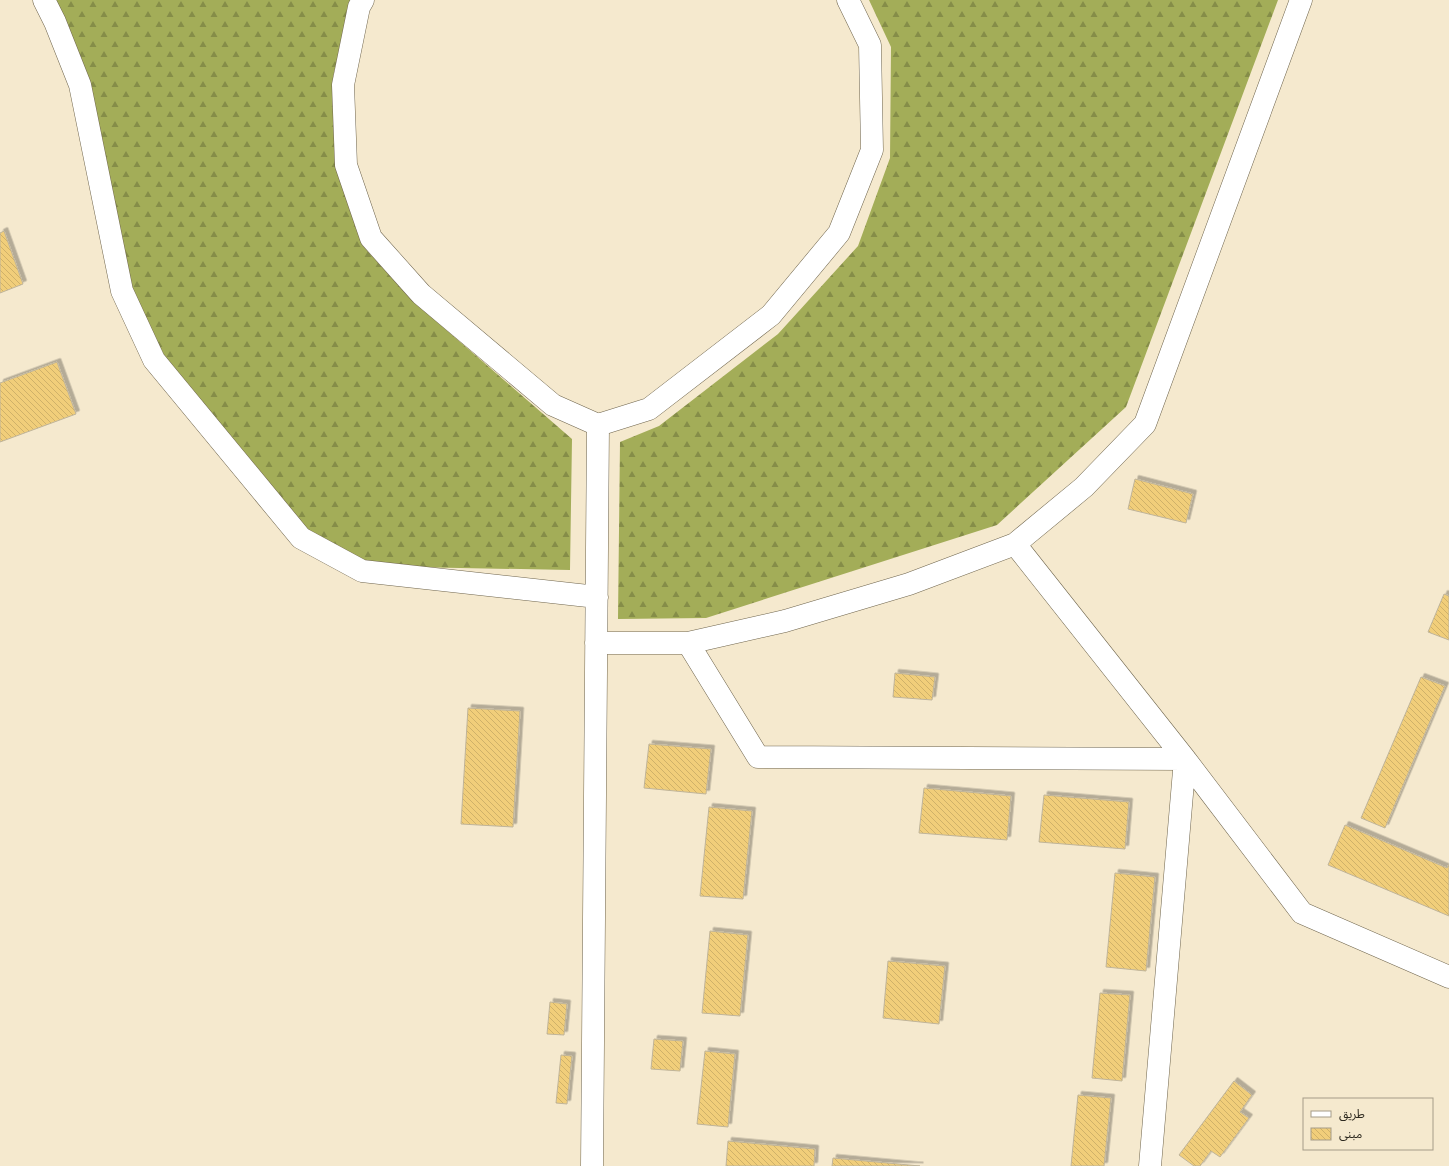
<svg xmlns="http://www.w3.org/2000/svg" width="1449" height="1166" viewBox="0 0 1449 1166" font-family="'Asap Condensed','Noto Sans Arabic',sans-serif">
<defs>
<pattern id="forest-firs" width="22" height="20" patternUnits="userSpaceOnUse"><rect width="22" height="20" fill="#a3ad58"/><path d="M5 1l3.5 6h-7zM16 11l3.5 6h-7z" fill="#858d48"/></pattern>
<pattern id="building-back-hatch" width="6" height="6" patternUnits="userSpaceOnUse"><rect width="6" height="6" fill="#f1ce7a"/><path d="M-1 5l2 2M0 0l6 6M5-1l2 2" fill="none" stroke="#cfb169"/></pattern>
<filter id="shadow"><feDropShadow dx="3.5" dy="-3.5" stdDeviation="0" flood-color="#0004"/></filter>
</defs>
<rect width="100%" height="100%" fill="#f5e9ce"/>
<path fill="url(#forest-firs)" d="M56 0H351L333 77 335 166 362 245 413 301 572 439 570 570 410 567 362 561 305 528 164 355 131 288 88 81 66 20Z
M869 0H1278L1126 407 997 525 706 618 618 619 620 442 659 426 778 334 858 246 890 158 891 47Z"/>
<path fill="url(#building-back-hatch)" stroke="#bfb49a" filter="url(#shadow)" d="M4 231 23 284 0 293V233Z
M57 362 76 414 0 442V383Z
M1135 479 1193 494 1186 523 1128 509Z
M1444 594 1449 596V640L1428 632Z
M895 673 935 677 932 700 893 697Z
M1421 677 1445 686 1385 828 1361 818Z
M468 708 520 711 513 827 461 824Z
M649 744 711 749 706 794 644 788Z
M924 788 1011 796 1007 840 919 833Z
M1044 795 1129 802 1125 849 1039 842Z
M709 807 752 811 743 899 700 896Z
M1345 825 1447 868 1449 864V916L1328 865Z
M1115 873 1155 877 1146 971 1106 967Z
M710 931 748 935 740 1016 702 1013Z
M888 961 945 966 939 1024 883 1018Z
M1100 993 1130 995 1122 1081 1092 1078Z
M550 1002 567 1004 564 1035 547 1034Z
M654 1039 683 1041 680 1071 651 1069Z
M705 1051 735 1054 728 1127 697 1124Z
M561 1055 572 1056 567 1104 556 1103Z
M1234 1081 1252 1095 1240 1112 1249 1118 1220 1157 1211 1151 1200 1166H1194L1179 1155Z
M1078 1095 1111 1098 1104 1166H1071Z
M728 1141 815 1149 814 1166H726Z
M833 1158 920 1166H832Z"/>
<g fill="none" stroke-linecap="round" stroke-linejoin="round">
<g stroke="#6f654d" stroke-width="23">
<path id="street" d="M44 0 55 22 80 85 122 291 154 360 301 538 362 571 597 597
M363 0 359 7 343 85 346 165 371 238 421 294 553 405 598 425 649 409 771 315 839 233 872 150 870 45 848 0
M1015 544 1185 759 1302 913 1449 977
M596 643H688L785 621 909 584 1015 544 1084 487 1145 424 1301 0
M688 643 758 757 1185 759 1150 1166
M592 1166 598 425"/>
</g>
<use href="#street" stroke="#fff" stroke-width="22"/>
</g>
<rect x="1303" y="1098" width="130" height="52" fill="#f5e9ce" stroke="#a59c88"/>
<rect x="1311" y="1111" width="20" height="6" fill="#ffffff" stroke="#a59c88"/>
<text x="1339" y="1118" font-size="12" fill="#2c281e">طريق</text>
<rect x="1311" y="1128" width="20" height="12" fill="url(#building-back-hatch)" stroke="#a59c88"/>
<text x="1339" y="1138" font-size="12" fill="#2c281e">مبنى</text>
</svg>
